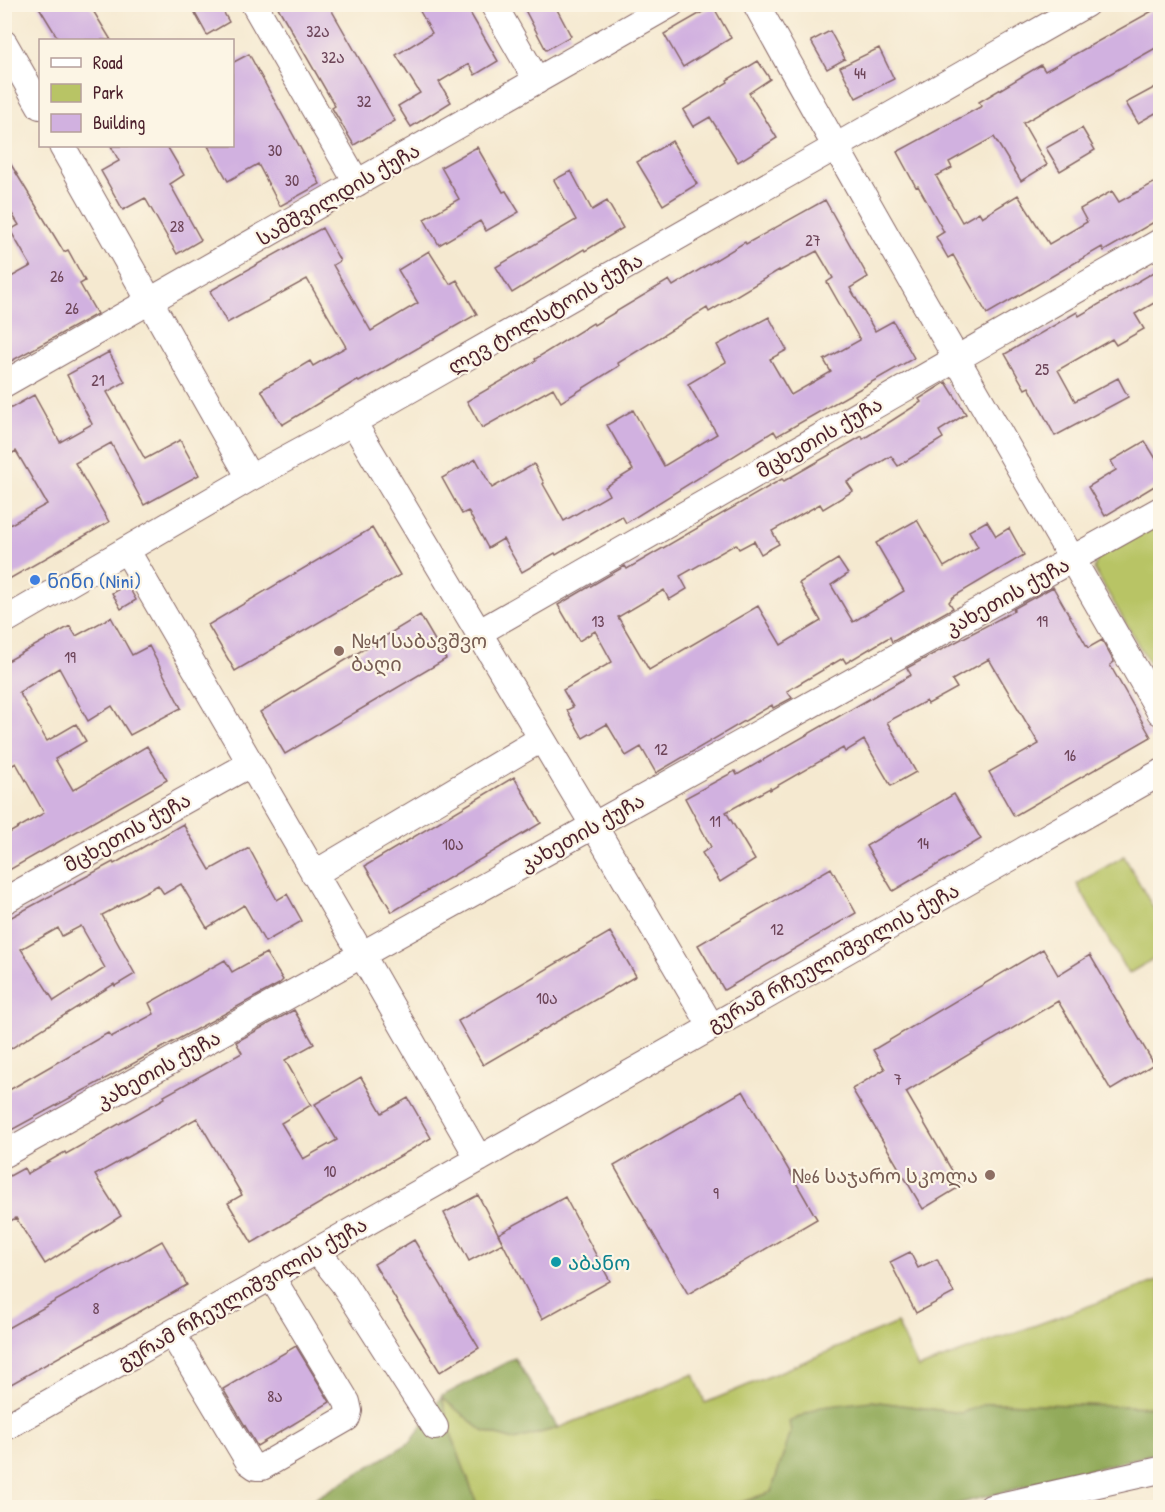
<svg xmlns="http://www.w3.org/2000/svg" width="1165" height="1512" viewBox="0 0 1165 1512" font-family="'Patrick Hand','Noto Sans Georgian',sans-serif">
<rect width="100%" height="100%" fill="#fcf5e5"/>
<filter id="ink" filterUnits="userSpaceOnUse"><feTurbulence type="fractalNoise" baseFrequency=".0167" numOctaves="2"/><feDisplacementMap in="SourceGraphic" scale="12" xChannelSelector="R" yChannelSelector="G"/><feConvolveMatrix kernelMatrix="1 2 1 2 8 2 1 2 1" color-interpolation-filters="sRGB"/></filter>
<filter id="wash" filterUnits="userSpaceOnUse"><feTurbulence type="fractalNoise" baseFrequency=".008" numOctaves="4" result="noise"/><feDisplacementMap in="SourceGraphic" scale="24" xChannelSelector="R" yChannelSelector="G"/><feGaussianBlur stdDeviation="1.35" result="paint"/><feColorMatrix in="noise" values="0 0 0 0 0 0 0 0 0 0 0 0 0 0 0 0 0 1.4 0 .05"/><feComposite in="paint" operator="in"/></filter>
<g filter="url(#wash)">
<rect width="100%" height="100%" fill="#f5e9d0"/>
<path fill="#b8c465" stroke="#817248" stroke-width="1.5" d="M1160 519V682L1094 569 1099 553Z
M1124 856 1160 920V955L1128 974 1077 884Z
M1160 1280V1407L988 1403 961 1413 871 1401 791 1432 771 1492 727 1507H696L649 1502 645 1508 478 1507 449 1428 442 1396 483 1431 514 1440 558 1428 694 1374 705 1403 897 1323 918 1368Z"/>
<path fill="#92aa5a" stroke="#6e6442" stroke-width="1.5" d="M515 1358 558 1428 514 1440 483 1431 442 1398 449 1428 478 1507 299 1508 411 1442 442 1396Z
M871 1401 961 1413 988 1403 1160 1407V1452L946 1507 727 1508 771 1492 791 1432 789 1422 820 1407Z
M649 1502 696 1507H645Z"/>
<g id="blocks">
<path fill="#d1b1e0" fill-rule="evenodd" d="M37 4H89L111 40H59Z
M190 4H219L229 22 207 35Z
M276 4H328L395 121 354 145 332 108 335 106Z
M416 4H465L498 61 475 75 469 64 439 82 451 102 411 127 398 106 420 93 396 55 432 33Z
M536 4H554L571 36 546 50 525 10Z
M713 6 731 38 683 67 664 34Z
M1161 6V45L1023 123 1047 165 1021 181 994 137 949 162 952 168 936 176 962 222 979 212 982 217 1018 195 1049 244 1087 222 1080 209 1112 191 1119 202 1161 179V218L1104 251 1102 247 987 314 953 255 948 258 936 237 944 232 918 186 916 187 897 152 982 106 979 102 1041 65 1045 71Z
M830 31 845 59 827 69 811 41Z
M879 48 894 79 856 98 840 67Z
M249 54 320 184 280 206 258 164 228 181 208 146H232V63Z
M758 61 770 79 749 93 777 138 738 162 710 117 693 127 683 110 728 82 727 80Z
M1161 84V110L1138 123 1126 103Z
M1082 128 1095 150 1060 171 1046 148Z
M672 141 697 184 663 205 637 162Z
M111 146H167L184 175 170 184 201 240 177 254 145 198 123 210 101 171 119 161Z
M477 147 503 192 506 191 519 212 486 231 480 221 439 245 424 219 459 199 441 167Z
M4 153 64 252 68 250 85 281 80 284 97 314 4 365V281L31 266 10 230 19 225 4 201Z
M571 171 592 210 607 201 623 228 585 251 584 249 512 293 496 267 576 220 554 180Z
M825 200 868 277 850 288 875 331 893 321 914 358 777 436 774 431 626 523 622 516 556 555 555 553 522 572 503 539 488 548 468 511 462 514 442 478 476 459 492 488 534 464 544 483 543 484 564 521 609 495 605 487 633 470 607 425 633 410 664 466 717 434 688 384 726 362 717 345 769 317 787 350 770 359 791 395 831 372 824 360 860 340 827 282 833 278 817 251 780 271 779 270 709 312 707 308 618 363 619 366 561 402 553 388 482 428 467 401 536 361 535 359 593 323 594 325 669 280 673 286 745 242 746 244Z
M322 228 340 261 333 265 371 331 418 303 398 270 429 251 450 284 457 280 477 314 359 382 357 380 282 425 261 390 310 361 313 366 346 347 307 279 227 323 210 291Z
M1161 268V299L1135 314 1144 329 1116 345 1112 339 1058 370 1075 401 1118 378 1128 397 1055 436 1029 387 1025 389 1005 354 1077 312 1079 316Z
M109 352 125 382 107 392 145 459 180 440 199 475 144 505 111 443 75 463 109 522 4 582V528L47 504 16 451 4 458V412L34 395 60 442 92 424 67 375Z
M946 382 966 414 939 431 943 438 898 466 891 456 847 482 853 491 823 509 820 504 772 531 779 544 761 554 754 541 739 549 736 544 680 576 687 589 669 600 664 590 618 617 649 670 758 606 781 645 821 621 799 583 838 559 848 574 831 585 853 622 904 591 876 543 917 520 944 567 978 547 969 531 987 521 996 536 1009 528 1024 555 953 597 949 602 953 608 892 642 890 637 886 639 846 663 843 658 787 691 792 698 773 708 772 705 656 773 641 747 626 756 607 724 583 738 567 710 573 707 563 690 612 662 595 631 579 641 558 605 625 566 627 569 782 479 784 481 862 436 863 439 921 402 919 399Z
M1145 441 1161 467V482L1105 516 1088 487 1116 470 1111 461Z
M372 528 400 575 235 671 208 625Z
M127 584 136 600 121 609 112 593Z
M1053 587 1088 648 1102 640 1114 662 1110 665 1151 737 1014 816 989 772 1039 744 989 659 952 680 957 688 928 704 926 701 887 722 916 772 891 786 864 740 845 752 843 748 770 790V788L726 812 755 860 720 882 702 853 711 847 685 798 735 771 737 775 911 675 907 668 1014 611 1013 609Z
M420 615 446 659 285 754 260 712Z
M111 617 132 655 149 646 181 708 130 735 112 706 88 721 59 668 19 692 47 741 76 724 86 741 55 759 73 790 147 746 167 780 4 873V836L44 813 16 763 4 770V663L70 626 76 636Z
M514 777 541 823 392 912 365 866Z
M954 794 981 839 893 891 866 846Z
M183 824 210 870 249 848 277 900 287 894 302 921 265 942 244 905 207 928 181 884 164 894 158 885 102 915 135 974 115 986 114 984 4 1053V921L113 862 114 864ZM81 926 105 968 54 1001 21 949 58 928 62 936Z
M831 868 856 913 724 990 698 945Z
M610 932 636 976 483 1065 458 1021Z
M1043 949 1058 975 1090 955 1154 1064 1111 1090 1058 1001 906 1092 961 1186 923 1209 852 1089 885 1069 873 1050Z
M266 953 283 980 279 984 4 1134V1093L108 1033 111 1037 154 1014 149 1003 225 960 232 972Z
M294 1010 314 1044 285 1060 311 1105 281 1123 303 1159 337 1140 315 1104 361 1077 382 1113 408 1098 431 1138 252 1243 228 1203 242 1195 197 1118 95 1175 121 1216 45 1264 16 1218 4 1224V1179L24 1168 27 1174 65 1152 66 1154 165 1098 164 1096 242 1053 236 1042Z
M743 1091 817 1219 688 1294 614 1166Z
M478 1195 503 1243 469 1261 444 1213Z
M565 1197 610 1281 542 1319 498 1234Z
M414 1240 479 1348 440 1372 374 1264Z
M162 1241 187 1285 4 1388V1330Z
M910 1252 918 1268 937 1259 954 1293 916 1313 890 1262Z
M296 1346 330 1402 257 1446 223 1389Z"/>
</g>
</g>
<g filter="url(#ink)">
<use href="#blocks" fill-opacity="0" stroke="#866665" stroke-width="1.5"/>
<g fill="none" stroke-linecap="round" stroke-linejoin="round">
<g stroke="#866665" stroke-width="28">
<path id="minor" d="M254 4 357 183
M493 4 537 81
M756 4C887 242 1025 476 1160 712
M4 43 40 106
M62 146 250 478
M4 384 671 4
M353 422 594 826 711 1026
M127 551 362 955 479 1159
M4 621 250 478 353 422 1086 4
M478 633 1160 242
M314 874 541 739
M4 901 250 764
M4 1154 1160 510
M317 1251 343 1283 435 1427
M172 1333 249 1462 256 1467H262L347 1418 349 1411 347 1402 271 1276
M4 1428 1160 773
M991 1508 1160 1470"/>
</g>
<use href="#minor" stroke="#fff" stroke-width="26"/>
</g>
</g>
<circle fill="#3f7fe0" stroke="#fcf5e5" stroke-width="2" cx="35" cy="580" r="6"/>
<g fill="#8d6e63" stroke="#fcf5e5" stroke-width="2">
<circle cx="339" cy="651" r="6"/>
<circle cx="990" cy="1175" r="6"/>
</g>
<circle fill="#0f9aa8" stroke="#fcf5e5" stroke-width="2" cx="556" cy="1262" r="6"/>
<g text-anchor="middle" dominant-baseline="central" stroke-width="4.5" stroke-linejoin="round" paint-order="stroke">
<g font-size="16" fill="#6c4458">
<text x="318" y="31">32ა</text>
<text x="333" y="57">32ა</text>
<text x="860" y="73">44</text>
<text x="364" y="101">32</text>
<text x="275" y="150">30</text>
<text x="292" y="180">30</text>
<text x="177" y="226">28</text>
<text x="813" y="240">27</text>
<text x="57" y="276">26</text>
<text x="72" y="308">26</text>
<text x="1042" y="369">25</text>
<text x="98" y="380">21</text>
<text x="598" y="621">13</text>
<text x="1042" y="621">19</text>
<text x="70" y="657">19</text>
<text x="661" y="749">12</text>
<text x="1070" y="755">16</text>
<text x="715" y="821">11</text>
<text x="923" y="843">14</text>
<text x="453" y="844">10ა</text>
<text x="777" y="929">12</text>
<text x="547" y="998">10ა</text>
<text x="898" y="1079">7</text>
<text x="330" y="1171">10</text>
<text x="716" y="1193">9</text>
<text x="96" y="1308">8</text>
<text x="275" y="1396">8ა</text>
</g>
<g font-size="20" fill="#4a1f2b" stroke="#fcf5e5">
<text transform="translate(338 194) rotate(-30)">სამშვილდის ქუჩა</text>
<text transform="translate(545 313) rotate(-30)">ლევ ტოლსტოის ქუჩა</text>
<text transform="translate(819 437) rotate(-30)">მცხეთის ქუჩა</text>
<text transform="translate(1007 596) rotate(-29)">კახეთის ქუჩა</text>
<text transform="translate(127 832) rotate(-29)">მცხეთის ქუჩა</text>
<text transform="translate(582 832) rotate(-29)">კახეთის ქუჩა</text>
<text transform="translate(833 957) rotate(-29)">გურამ რჩეულიშვილის ქუჩა</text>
<text transform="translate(158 1069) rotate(-29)">კახეთის ქუჩა</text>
<text transform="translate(242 1293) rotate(-30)">გურამ რჩეულიშვილის ქუჩა</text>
</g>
<g font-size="20" fill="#366cbe" stroke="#fcf5e5" text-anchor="start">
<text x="47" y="580">ნინი (Nini)</text>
</g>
<g font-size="20" fill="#785e54" stroke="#fcf5e5" text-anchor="start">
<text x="351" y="640">№41 საბავშვო<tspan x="351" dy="23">ბაღი</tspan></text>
<text x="978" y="1175" text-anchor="end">№6 საჯარო სკოლა</text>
</g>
<g font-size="20" fill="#0d838f" stroke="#fcf5e5" text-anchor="start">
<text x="568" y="1262">აბანო</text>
</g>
</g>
<rect width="1165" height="1512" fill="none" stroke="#fcf5e5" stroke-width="24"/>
<rect x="39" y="39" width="195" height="108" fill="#fcf5e5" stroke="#b59f9b" stroke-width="1.5"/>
<rect x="51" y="58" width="30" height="9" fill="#ffffff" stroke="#b59f9b" stroke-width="1.5"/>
<text x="93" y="69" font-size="18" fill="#4a1f2b">Road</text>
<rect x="51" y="84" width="30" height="18" fill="#b8c465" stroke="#b59f9b" stroke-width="1.5"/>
<text x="93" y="99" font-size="18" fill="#4a1f2b">Park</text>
<rect x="51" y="114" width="30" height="18" fill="#d1b1e0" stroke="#b59f9b" stroke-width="1.5"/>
<text x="93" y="129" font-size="18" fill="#4a1f2b">Building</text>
</svg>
